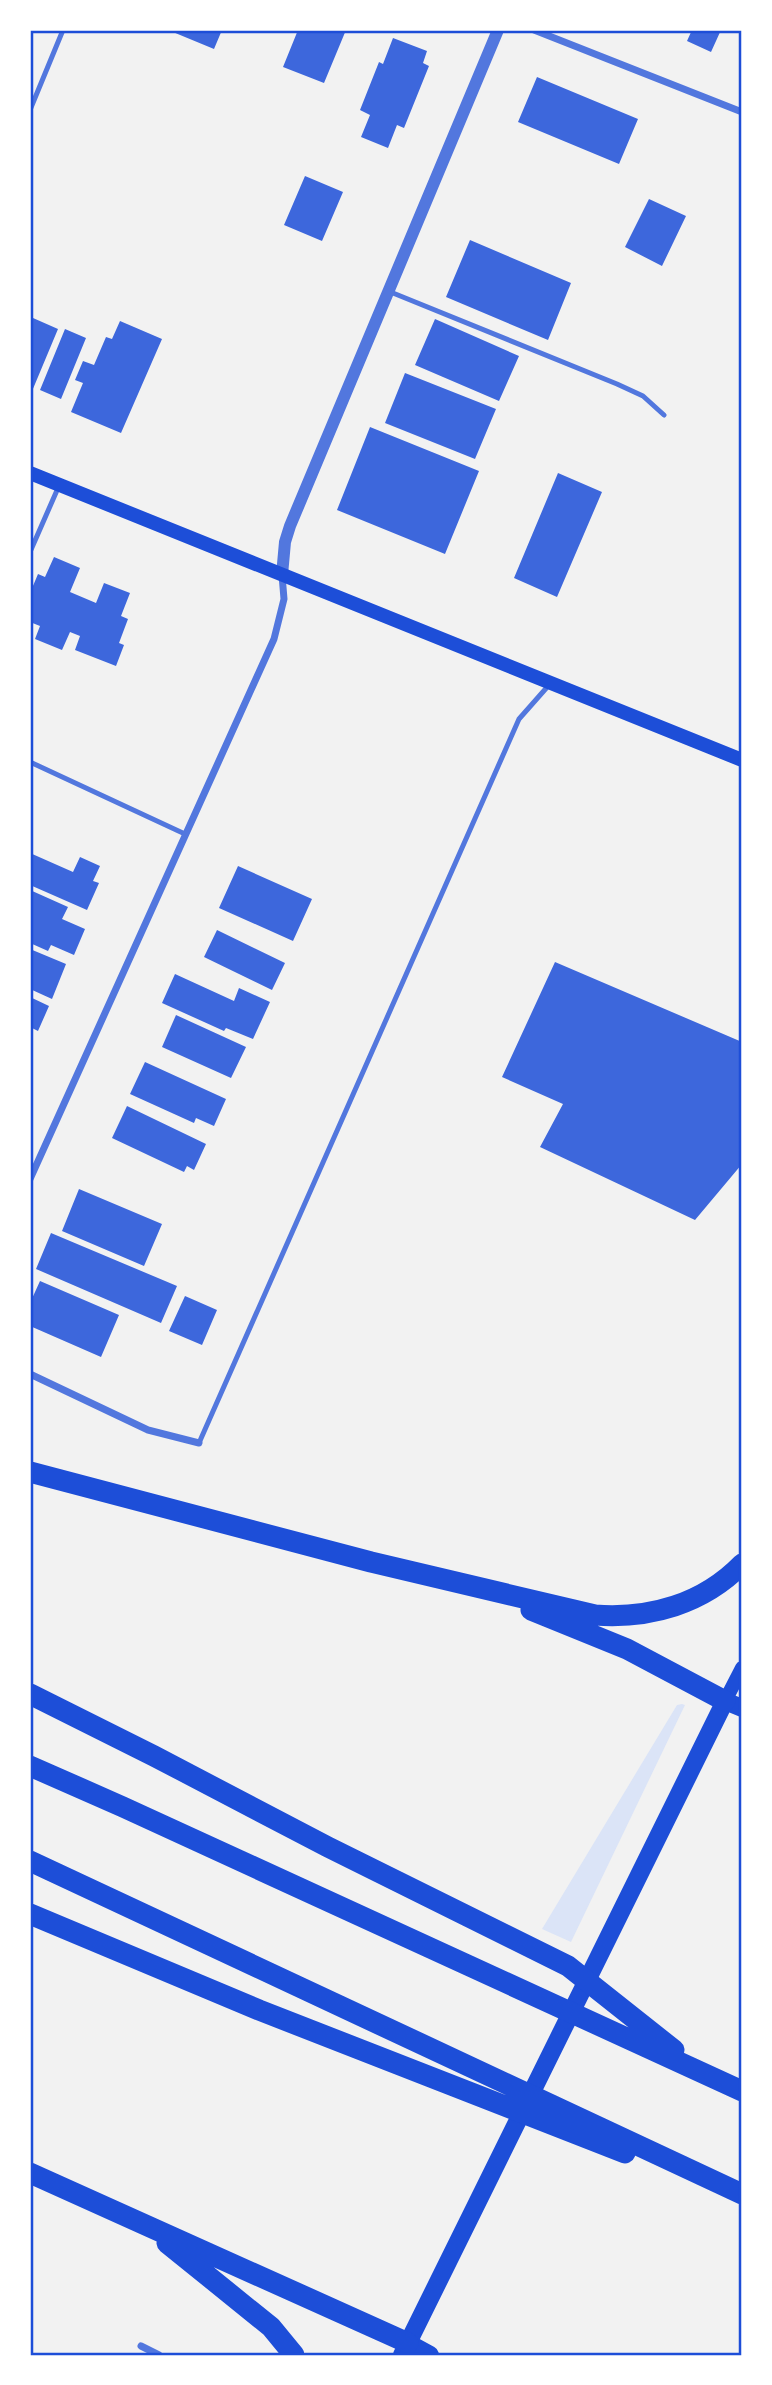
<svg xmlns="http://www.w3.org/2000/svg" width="772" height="2385" viewBox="0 0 772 2385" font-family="'Archivo Narrow',sans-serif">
<rect width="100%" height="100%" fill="#f2f2f2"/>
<path fill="#dbe4f7" d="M682 1704 685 1705 571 1942 542 1929 677 1705Z"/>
<path fill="#3d67dc" d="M168 30H222L214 49Z
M298 30H346L324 83 283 67Z
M692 30H721L711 52 687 41Z
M393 38 427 51 423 63 429 66 404 128 397 125 388 148 361 137 370 115 360 110 379 62 383 64Z
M537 77 638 119 619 164 518 122Z
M305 176 343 192 322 241 284 225Z
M649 199 686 216 662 266 625 247Z
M470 240 571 283 548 340 446 297Z
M33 318 58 329 30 396V325Z
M435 319 519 356 499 401 415 365Z
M120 321 162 339 121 433 71 412 83 383 75 380 83 361 94 365 106 337 112 339Z
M65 329 86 338 61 399 40 390Z
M405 373 496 409 475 459 385 423Z
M370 427 479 471 445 554 337 510Z
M558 473 602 492 557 597 514 578Z
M54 557 80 568 70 592 96 603 104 583 130 593 121 616 128 619 119 643 124 645 116 666 75 650 80 636 70 632 62 650 35 639 40 626 30 622V611L32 604 30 603V593L38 574 45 577Z
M30 853 73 872 80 857 100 866 93 881 99 883 87 910 30 885Z
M238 866 312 899 293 941 219 908Z
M30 890 68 907 62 919 85 929 74 955 51 945 48 951 30 943Z
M217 930 285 963 272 990 204 957Z
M30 949 66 964 52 999 30 989Z
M555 962 742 1042V1164L695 1220 540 1147 563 1104 502 1077Z
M175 974 234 1001 239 988 270 1002 253 1039 226 1028 224 1031 162 1003Z
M30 997 49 1006 38 1031 30 1027Z
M176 1015 246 1047 231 1078 162 1047Z
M145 1062 226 1099 214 1126 196 1118 194 1123 130 1094Z
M127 1106 206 1144 194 1170 187 1166 184 1172 112 1138Z
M79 1189 162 1224 144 1266 62 1231Z
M51 1233 177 1286 161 1323 36 1269Z
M40 1281 119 1315 101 1357 30 1326V1303Z
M185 1296 217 1310 202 1345 169 1331Z"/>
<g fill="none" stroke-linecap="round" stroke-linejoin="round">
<path stroke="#5277de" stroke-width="5" d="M30 110 63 30
M388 291 617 384 643 396 664 415
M30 552 58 488
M30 762 185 834
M199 1443 519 719 549 685"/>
<path stroke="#5277de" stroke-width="7" d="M534 30 742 112
M30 1179 274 639 284 599 282 575
M30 1374 148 1430 199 1443
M141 2346 159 2355"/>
<path stroke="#5277de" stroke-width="12" d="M282 575 285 542 290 526 498 30"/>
<path stroke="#1d4ed8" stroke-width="14" d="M30 473 742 760
M725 1701 742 1668"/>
<path stroke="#1d4ed8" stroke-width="18" d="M408 2343 430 2355
M402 2355 725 1701 742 1708"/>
<path stroke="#1d4ed8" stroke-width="21" d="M30 1472 371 1562 595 1615C650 1619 703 1604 742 1564
M531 1610 627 1649 725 1701
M30 1694 154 1756 328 1847 568 1966 674 2050
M30 1766 123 1807 742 2091
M30 1861 742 2194
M30 1914 259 2010 625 2153
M30 2173 408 2343
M167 2243 271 2327 294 2355"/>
</g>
<rect width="772" height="2385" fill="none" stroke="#ffffff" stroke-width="63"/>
<rect x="32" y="32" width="708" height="2322" fill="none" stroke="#1d4ed8" stroke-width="2.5"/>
</svg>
